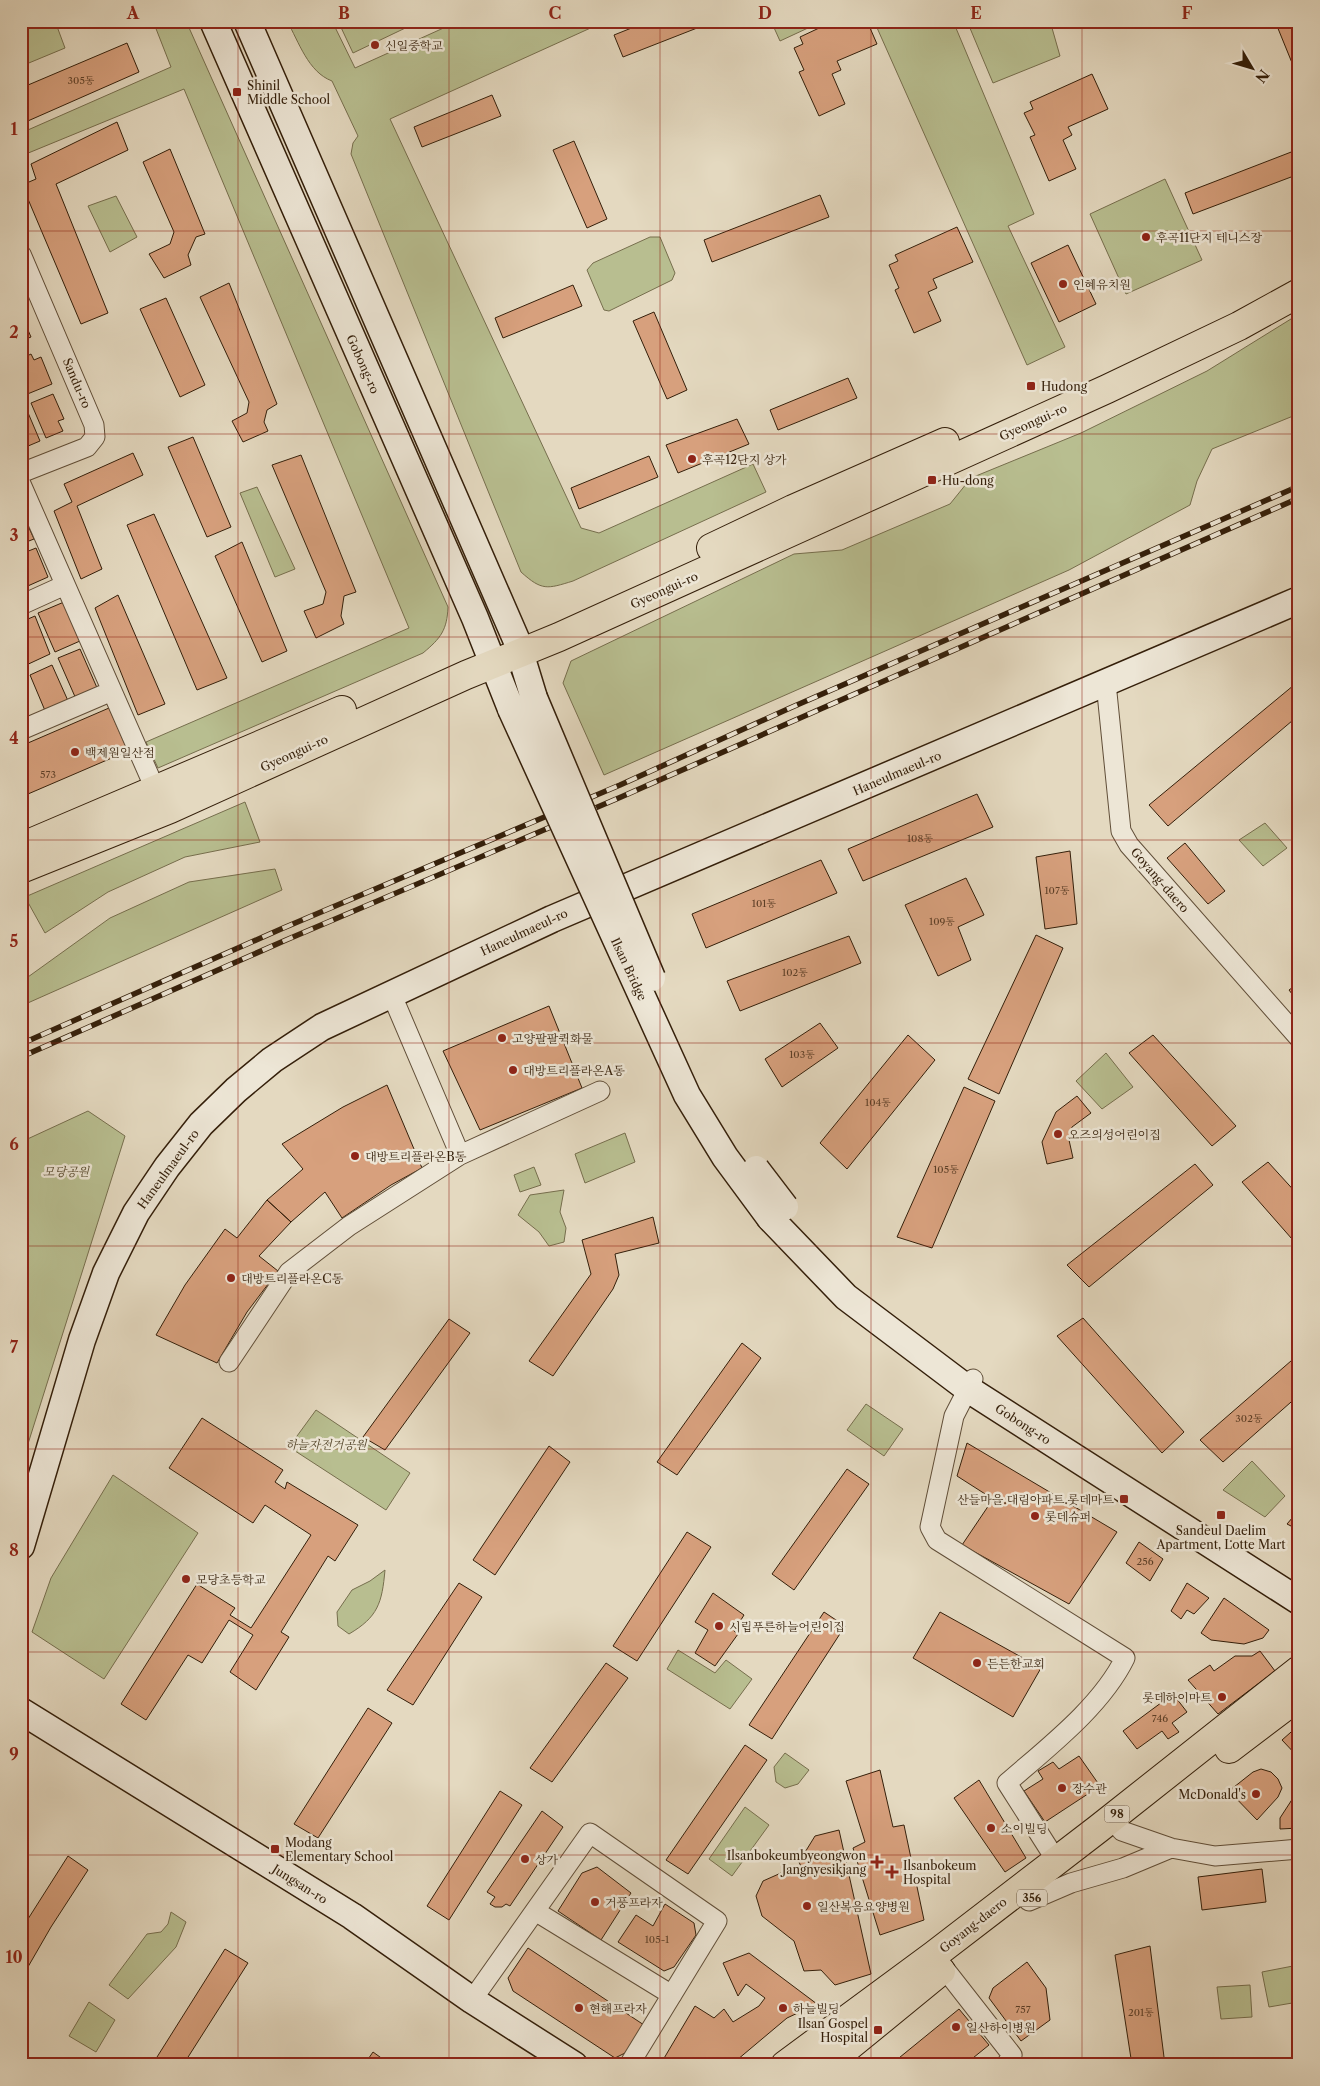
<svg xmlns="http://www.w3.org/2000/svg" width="1320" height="2086" viewBox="0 0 1320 2086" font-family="'Libre Caslon Text','Noto Serif KR',serif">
<rect width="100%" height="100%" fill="#e4d9c0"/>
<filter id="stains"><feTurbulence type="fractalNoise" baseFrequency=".004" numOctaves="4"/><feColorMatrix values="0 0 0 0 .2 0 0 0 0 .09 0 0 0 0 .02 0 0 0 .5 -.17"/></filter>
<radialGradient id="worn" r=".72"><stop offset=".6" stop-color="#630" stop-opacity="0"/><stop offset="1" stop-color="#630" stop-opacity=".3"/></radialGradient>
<path fill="#b8be90" stroke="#766e4d" d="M31 21H55L65 48 24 65 21 57V25Z
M153 21H186L448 607C447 630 441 638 423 653L158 768 146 742 409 628 184 89 21 156V133L171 67Z
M287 21H332L355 68 459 21H606L390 119 581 528 599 533 753 464 766 492 573 581C547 589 542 591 521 572L351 154 353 143 358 136 332 81C308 72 299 42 287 21Z
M338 21H420L353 53Z
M771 21H823L780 41Z
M874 21H953L1034 214 1008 226 1065 347 1027 365Z
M967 21H1050L1060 56 993 83Z
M1165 179 1202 260 1126 294 1090 214Z
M116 196 137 237 110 252 88 206Z
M650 237H660L675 273 672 280 609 311 604 310 587 270 593 263Z
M1299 314 1298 414 1212 449 1197 481 1190 505 1069 570 604 775 563 683 571 661 794 554 842 550 950 504 971 478 1081 433 1207 371Z
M257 487 295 569 275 577 240 493Z
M245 802 260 842 185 857 108 892 45 933 25 897Z
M1265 823 1287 848 1263 866 1239 840Z
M275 869 282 890 21 1006V982L110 918 189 882Z
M1106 1053 1133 1087 1102 1109 1076 1081Z
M88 1111 125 1136 21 1466V1142Z
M625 1133 635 1162 585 1183 575 1154Z
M534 1167 541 1185 520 1192 514 1175Z
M564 1190 560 1212 566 1228 564 1242 549 1246 539 1232 518 1215 530 1195Z
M866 1404 903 1429 884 1456 847 1430Z
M316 1410 410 1473 386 1510 289 1447Z
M1252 1461 1285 1496 1265 1517 1223 1490Z
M113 1475 198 1533 104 1679 32 1632 51 1578Z
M385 1570C382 1603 378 1617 349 1634L338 1626 337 1612 352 1590 370 1581Z
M678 1650 715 1673 726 1660 752 1679 730 1709 667 1669Z
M785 1753 809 1770 798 1784 785 1788 776 1782 774 1767Z
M745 1807 769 1825 732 1876 709 1859Z
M171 1912 186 1922 176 1947 128 1999 109 1985 147 1934 161 1932 168 1924Z
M1293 1966 1298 2002 1269 2007 1262 1972Z
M1250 1985 1252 2017 1221 2019 1217 1987Z
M89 2002 115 2020 96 2052 69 2036Z"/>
<path fill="#d7a07d" stroke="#341f0a" d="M649 21H715L623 57 614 35Z
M834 21H867L877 44 837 61 841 70 832 74 845 104 819 116 799 72 804 70 794 48 803 44 800 37Z
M1288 21H1299V80L1277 26Z
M127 43 139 72 21 124V88Z
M1092 74 1108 109 1068 127 1072 135 1063 140 1076 169 1049 181 1030 137 1035 135 1024 113 1033 109 1030 102Z
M492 95 501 116 422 147 414 127Z
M117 122 128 150 56 184 108 313 81 324 22 185 36 179 31 164Z
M574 141 607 219 587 228 553 150Z
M170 149 205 234 196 237 188 255 191 265 164 278 149 254 170 244 174 232 143 162Z
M1299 149V174L1193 214 1185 193Z
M820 195 829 217 712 262 704 240Z
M957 227 973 262 933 279 937 288 928 292 941 321 914 333 895 290 899 288 889 265 898 261 895 255Z
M1068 245 1096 304 1059 322 1031 263Z
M229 283 277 404 267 410 264 422 268 431 243 442 232 421 247 413 249 402 200 297Z
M573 285 582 306 503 338 495 318Z
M166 298 205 385 180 397 140 309Z
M654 312 687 390 667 399 633 321Z
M21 314 31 337 21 341Z
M31 354 34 360 41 357 52 384 25 395 21 387V359Z
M848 378 857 398 778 430 770 410Z
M53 394 64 419 58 421 63 431 46 438 31 403Z
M26 408 40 441 21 449V409Z
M737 419 749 444 678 473 666 445Z
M193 437 231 527 207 537 168 447Z
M133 453 143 475 77 506 102 569 81 579 54 511 72 502 64 484Z
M301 455 356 592 344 596 341 616 344 624 316 638 304 611 323 604 326 592 272 465Z
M649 456 658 477 579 509 571 488Z
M21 510 34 539 21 544Z
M154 514 227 678 197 690 127 525Z
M242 542 287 651 262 662 215 556Z
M36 548 48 577 21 589V554Z
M118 595 165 704 138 715 95 608Z
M64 602 80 641 55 652 38 613Z
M35 616 50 654 22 667 21 622Z
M80 649 98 690 76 699 58 658Z
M52 665 69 703 46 713 30 675Z
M1294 685 1299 691V715L1168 826 1149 805Z
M109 708 128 751 21 797V746Z
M977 794 993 827 863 881 848 849Z
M1185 843 1225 891 1208 904 1167 858Z
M1070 851 1077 924 1045 929 1036 857Z
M821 860 837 893 706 948 692 914Z
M966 878 984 915 958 927 971 960 938 976 905 905Z
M1036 935 1063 948 999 1094 968 1079Z
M849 936 861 963 740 1011 727 981Z
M1299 983V1003L1289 990Z
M549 1006 582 1088 480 1130 443 1051Z
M820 1023 838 1048 782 1087 765 1059Z
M908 1035 935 1060 847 1169 820 1143Z
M1153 1035 1236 1126 1212 1146 1129 1053Z
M387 1085 422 1168 391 1185 342 1218 325 1192 291 1222 267 1200 303 1169 282 1144 343 1107Z
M964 1087 995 1101 932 1248 897 1237Z
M1077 1096 1091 1113 1072 1127 1069 1140 1073 1158 1047 1164 1042 1142 1056 1112Z
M1268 1162 1299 1196V1247L1242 1182Z
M1195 1164 1213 1185 1089 1287 1067 1265Z
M267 1200 291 1222 259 1256 278 1271 247 1312 217 1363 156 1335 185 1285 225 1229 237 1238Z
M653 1217 659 1243 615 1254 619 1275 613 1289 553 1376 529 1361 591 1274 582 1240Z
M1083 1318 1184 1432 1162 1453 1057 1336Z
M449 1319 470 1333 385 1450 363 1437Z
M742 1343 761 1358 677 1475 657 1462Z
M1299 1354V1395L1223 1462 1200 1440Z
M202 1418 283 1470 275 1482 285 1489 287 1482 358 1525 335 1561 328 1556 281 1632 289 1637 256 1690 230 1672 253 1635 229 1620 202 1663 188 1655 146 1720 121 1704 197 1584 235 1608 230 1615 251 1628 311 1535 265 1505 253 1523 169 1468Z
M967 1443 1117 1532 1069 1604 962 1545 993 1499 957 1476Z
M549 1446 570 1462 495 1575 473 1560Z
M847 1469 869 1484 794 1590 772 1574Z
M1299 1510V1530L1287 1524Z
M687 1532 711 1547 637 1661 613 1646Z
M1139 1542 1163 1559 1150 1581 1126 1563Z
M459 1583 482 1597 413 1705 387 1690Z
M1187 1583 1209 1598 1194 1614 1187 1610 1181 1619 1171 1611Z
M713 1593 744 1615 734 1631 738 1634 715 1666 695 1653 708 1630 695 1622Z
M1224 1598 1269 1630 1263 1638 1244 1644 1211 1640 1201 1633Z
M824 1612 845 1626 772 1739 749 1725Z
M940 1612 1041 1668 1013 1717 913 1658Z
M1260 1651 1275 1671 1218 1714 1188 1680 1210 1665 1214 1671 1235 1656H1252Z
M606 1663 628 1678 552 1782 530 1768Z
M1173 1694 1187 1712 1172 1723 1179 1732 1168 1739 1162 1731 1137 1749 1123 1731Z
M368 1708 392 1723 318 1838 294 1824Z
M1299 1725V1758L1282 1740Z
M745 1745 767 1760 688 1874 666 1860Z
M1079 1756 1100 1786 1045 1822 1024 1791 1043 1779 1038 1771 1053 1762 1059 1769Z
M1261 1769 1271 1772 1278 1779 1282 1788 1278 1797 1257 1820 1229 1791 1253 1772Z
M880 1770 893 1827 904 1825 924 1920 880 1935 853 1848 865 1842 846 1781Z
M979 1780 1026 1858 1005 1872 954 1798Z
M500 1791 522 1805 449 1920 427 1906Z
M1299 1797V1828L1280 1829V1818L1293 1798Z
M542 1811 563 1827 510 1906 506 1904 502 1907H495L490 1904 495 1897 487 1892Z
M839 1830 871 1974 835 1985 821 1970 804 1971 794 1941 762 1916 756 1896 763 1881 781 1873 803 1871 799 1862 815 1836Z
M68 1856 88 1870 51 1927 21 1979V1930Z
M597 1867 631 1893 601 1940 558 1911 582 1873Z
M1262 1869 1266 1902 1202 1910 1198 1877Z
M665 1904 694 1923 696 1935 674 1967 664 1971 618 1942 636 1915 653 1926Z
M1150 1946 1165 2065H1132L1115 1955Z
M528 1948 644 2025 629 2051 615 2058 513 1991 508 1978Z
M225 1949 248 1963 183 2065H152Z
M749 1953 817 2004 787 2018 731 2065H660L695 2006 714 2018 724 2009 733 2022 759 2006 765 1998 746 1984 738 1996 723 1963Z
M1027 1962 1046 1988 1050 2020 1021 2041 989 1998 993 1988Z
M959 2009 989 2045 968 2062 970 2065H896L894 2062Z
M373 2052 391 2065H364Z"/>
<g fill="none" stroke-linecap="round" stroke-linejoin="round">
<g stroke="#604e38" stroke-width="21">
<path id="minor" d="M21 254 94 425 95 437 87 447 21 473
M21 484 156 791
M21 605 65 585
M1106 683 1121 831 1129 845 1299 1038
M21 730 112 691
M391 993 460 1155
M229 1362 289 1272 349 1226 460 1155 600 1091
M973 1379 954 1416 930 1527 937 1540 1125 1658C1101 1707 1047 1748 1007 1783L1056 1860
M1111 1818 1122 1831 1171 1848 1215 1856 1299 1849
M1029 1901 1071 1883 1123 1868 1171 1848
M535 1911 672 1995
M944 1968 1012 2055 1006 2065
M472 2000 590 1833 717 1921 629 2065"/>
</g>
<g stroke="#341f0a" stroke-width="29">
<path id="secondary" d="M213 21 475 618 511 709
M247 21 516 639 534 698
M770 1218 846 1297 968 1389 1299 1601
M21 1546 82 1340 106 1273 136 1213 167 1167 201 1124 236 1090 272 1060 322 1027 552 919 1299 600
M21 1711 352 1916 472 2000 574 2065"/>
</g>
<g stroke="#341f0a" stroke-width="30">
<path id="primary" d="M711 548 793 509 945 442
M21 847 342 710
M21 869 170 809 466 675 559 637 1107 389 1239 326 1299 293
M1229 1749 1299 1696
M785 2065 934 1955 1098 1829 1299 1670
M826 2065 941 1971"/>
</g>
<use href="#minor" stroke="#ede6d6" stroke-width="19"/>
<use href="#secondary" stroke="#ede6d6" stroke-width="26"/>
<use href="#primary" stroke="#e4d9c0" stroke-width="28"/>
<g stroke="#341f0a" stroke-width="5.5">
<path id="rail" d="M21 1044 281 929 620 785 790 708 1299 486
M21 1057 286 940 621 797 1299 498"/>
</g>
<use href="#rail" stroke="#ede6d6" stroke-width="4" stroke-dasharray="11" stroke-linecap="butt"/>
<g stroke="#341f0a" stroke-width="29" stroke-linecap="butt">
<path id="secondary-bridge" d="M534 698 652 978
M511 709 687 1095 725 1157 770 1218
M756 1169 785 1207"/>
</g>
<use href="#secondary-bridge" stroke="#ede6d6" stroke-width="26"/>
</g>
<path fill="none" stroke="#8f2418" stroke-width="1" stroke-opacity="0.55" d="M238 21V2065M449 21V2065M660 21V2065M871 21V2065M1082 21V2065M21 231H1299M21 434H1299M21 637H1299M21 840H1299M21 1043H1299M21 1246H1299M21 1449H1299M21 1652H1299M21 1855H1299"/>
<g fill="#8f2418" stroke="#ede6d6" stroke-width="2">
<circle cx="375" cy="45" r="5"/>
<rect x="232" y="87" width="10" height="10" rx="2.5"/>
<circle cx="1146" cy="237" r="5"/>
<circle cx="1063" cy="284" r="5"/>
<rect x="1026" y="381" width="10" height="10" rx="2.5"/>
<circle cx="692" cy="459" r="5"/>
<rect x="927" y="475" width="10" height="10" rx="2.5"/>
<circle cx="75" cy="752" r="5"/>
<circle cx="502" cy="1038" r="5"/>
<circle cx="513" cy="1070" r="5"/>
<circle cx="1058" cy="1134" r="5"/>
<circle cx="355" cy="1156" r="5"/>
<circle cx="231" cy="1278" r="5"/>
<rect x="1119" y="1494" width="10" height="10" rx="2.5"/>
<rect x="1216" y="1510" width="10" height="10" rx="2.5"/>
<circle cx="1035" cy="1516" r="5"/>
<circle cx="186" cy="1579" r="5"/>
<circle cx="719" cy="1626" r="5"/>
<circle cx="977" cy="1663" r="5"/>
<circle cx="1222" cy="1697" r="5"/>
<circle cx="1062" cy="1788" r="5"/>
<circle cx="1256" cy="1794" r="5"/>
<circle cx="991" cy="1828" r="5"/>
<rect x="270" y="1844" width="10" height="10" rx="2.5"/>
<circle cx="525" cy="1859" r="5"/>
<path d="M874.5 1854.5h5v5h5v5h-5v5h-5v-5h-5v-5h5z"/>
<path d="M889.5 1864.5h5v5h5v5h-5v5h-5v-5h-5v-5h5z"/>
<circle cx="595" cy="1902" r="5"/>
<circle cx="807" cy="1906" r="5"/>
<circle cx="579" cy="2008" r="5"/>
<circle cx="783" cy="2008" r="5"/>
<circle cx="956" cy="2027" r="5"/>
<rect x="873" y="2025" width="10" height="10" rx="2.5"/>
</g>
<g text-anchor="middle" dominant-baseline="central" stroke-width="5" stroke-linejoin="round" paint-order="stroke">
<g font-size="10" fill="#5d3f27">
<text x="81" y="80">305동</text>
<text x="48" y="774">573</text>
<text x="920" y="838">108동</text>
<text x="1057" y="890">107동</text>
<text x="764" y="903">101동</text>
<text x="942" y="921">109동</text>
<text x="795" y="972">102동</text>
<text x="802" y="1054">103동</text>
<text x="878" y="1102">104동</text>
<text x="946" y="1169">105동</text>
<text x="1249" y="1418">302동</text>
<text x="1145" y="1561">256</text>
<text x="1160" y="1718">746</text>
<text x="657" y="1939">105-1</text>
<text x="1023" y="2009">757</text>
<text x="1141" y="2012">201동</text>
</g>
<g fill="#ede6d6" stroke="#6c5b47" stroke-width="1">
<rect x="1104.5" y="1805.5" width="25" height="17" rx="4"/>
<rect x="1017" y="1889.5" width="30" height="17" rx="4"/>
</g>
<g font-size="11" font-weight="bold" fill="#341f0a">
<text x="1117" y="1814">98</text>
<text x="1032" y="1898">356</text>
</g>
<g font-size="12" fill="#341f0a" stroke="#ede6d6" text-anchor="start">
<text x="385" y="45">신일중학교</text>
<text x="247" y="85">Shinil<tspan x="247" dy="14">Middle School</tspan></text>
<text x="1156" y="237">후곡11단지 테니스장</text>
<text x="1073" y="284">인혜유치원</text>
<text x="1041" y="386">Hudong</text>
<text x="702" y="459">후곡12단지 상가</text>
<text x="942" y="480">Hu-dong</text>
<text x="85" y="752">백제원일산점</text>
<text x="512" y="1038">고양팔팔퀵화물</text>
<text x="523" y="1070">대방트리플라온A동</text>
<text x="1068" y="1134">오즈의성어린이집</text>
<text x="365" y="1156">대방트리플라온B동</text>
<text x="241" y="1278">대방트리플라온C동</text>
<text x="1114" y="1499" text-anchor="end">산들마을.대림아파트.롯데마트</text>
<text x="1045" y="1516">롯데슈퍼</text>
<text x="1221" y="1530" text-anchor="middle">Sandeul Daelim<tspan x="1221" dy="14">Apartment, Lotte Mart</tspan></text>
<text x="196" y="1579">모당초등학교</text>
<text x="729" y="1626">시립푸른하늘어린이집</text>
<text x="987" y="1663">든든한교회</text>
<text x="1212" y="1697" text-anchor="end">롯데하이마트</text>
<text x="1072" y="1788">장수관</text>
<text x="1246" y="1794" text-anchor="end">McDonald's</text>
<text x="1001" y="1828">소이빌딩</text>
<text x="285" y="1842">Modang<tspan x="285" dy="14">Elementary School</tspan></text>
<text x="866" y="1855" text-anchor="end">Ilsanbokeumbyeongwon<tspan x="866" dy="14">Jangnyesikjang</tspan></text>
<text x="535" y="1859">상가</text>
<text x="903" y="1865">Ilsanbokeum<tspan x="903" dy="14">Hospital</tspan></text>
<text x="605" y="1902">거풍프라자</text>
<text x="817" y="1906">일산복음요양병원</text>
<text x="589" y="2008">현해프라자</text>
<text x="793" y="2008">하늘빌딩</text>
<text x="868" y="2023" text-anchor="end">Ilsan Gospel<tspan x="868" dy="14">Hospital</tspan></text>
<text x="966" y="2027">일산하이병원</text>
</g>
<g font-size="12" fill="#341f0a" stroke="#ede6d6">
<text transform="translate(363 364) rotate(66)">Gobong-ro</text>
<text transform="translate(77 383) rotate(67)">Sandu-ro</text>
<text transform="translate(1033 422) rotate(-24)">Gyeongui-ro</text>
<text transform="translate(664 590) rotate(-24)">Gyeongui-ro</text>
<text transform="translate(294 753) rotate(-24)">Gyeongui-ro</text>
<text transform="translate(897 773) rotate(-23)">Haneulmaeul-ro</text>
<text transform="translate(1160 880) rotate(49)">Goyang-daero</text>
<text transform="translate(524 932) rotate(-25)">Haneulmaeul-ro</text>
<text transform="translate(629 969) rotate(65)">Ilsan Bridge</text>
<text transform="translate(168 1169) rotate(-54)">Haneulmaeul-ro</text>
<text transform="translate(1023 1424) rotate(33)">Gobong-ro</text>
<text transform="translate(300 1884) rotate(32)">Jungsan-ro</text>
<text transform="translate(973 1925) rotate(-38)">Goyang-daero</text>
</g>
<g font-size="12" font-style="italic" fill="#55472c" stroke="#ede6d6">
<text x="66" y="1171">모당공원</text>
<text x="326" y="1444">하늘자전거공원</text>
</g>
</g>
<rect width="1320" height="2086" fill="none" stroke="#e4d9c0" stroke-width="55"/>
<g transform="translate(1252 68) rotate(128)" stroke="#ede6d6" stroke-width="4" paint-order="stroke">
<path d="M0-4L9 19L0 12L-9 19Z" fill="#341f0a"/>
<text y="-8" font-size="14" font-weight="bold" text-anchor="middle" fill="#341f0a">N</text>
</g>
<rect x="28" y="28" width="1264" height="2030" fill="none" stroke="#8f2418" stroke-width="2"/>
<g font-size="16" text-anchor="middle" font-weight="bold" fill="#8f2418">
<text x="133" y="19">A</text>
<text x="344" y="19">B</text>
<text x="555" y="19">C</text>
<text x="765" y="19">D</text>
<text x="976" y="19">E</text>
<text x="1187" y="19">F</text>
<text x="14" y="135">1</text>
<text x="14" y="338">2</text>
<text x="14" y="541">3</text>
<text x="14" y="744">4</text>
<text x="14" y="947">5</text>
<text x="14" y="1150">6</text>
<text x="14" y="1353">7</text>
<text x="14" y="1556">8</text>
<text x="14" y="1760">9</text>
<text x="14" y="1963">10</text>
</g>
<rect width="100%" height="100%" filter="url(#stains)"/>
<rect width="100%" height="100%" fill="url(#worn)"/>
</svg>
